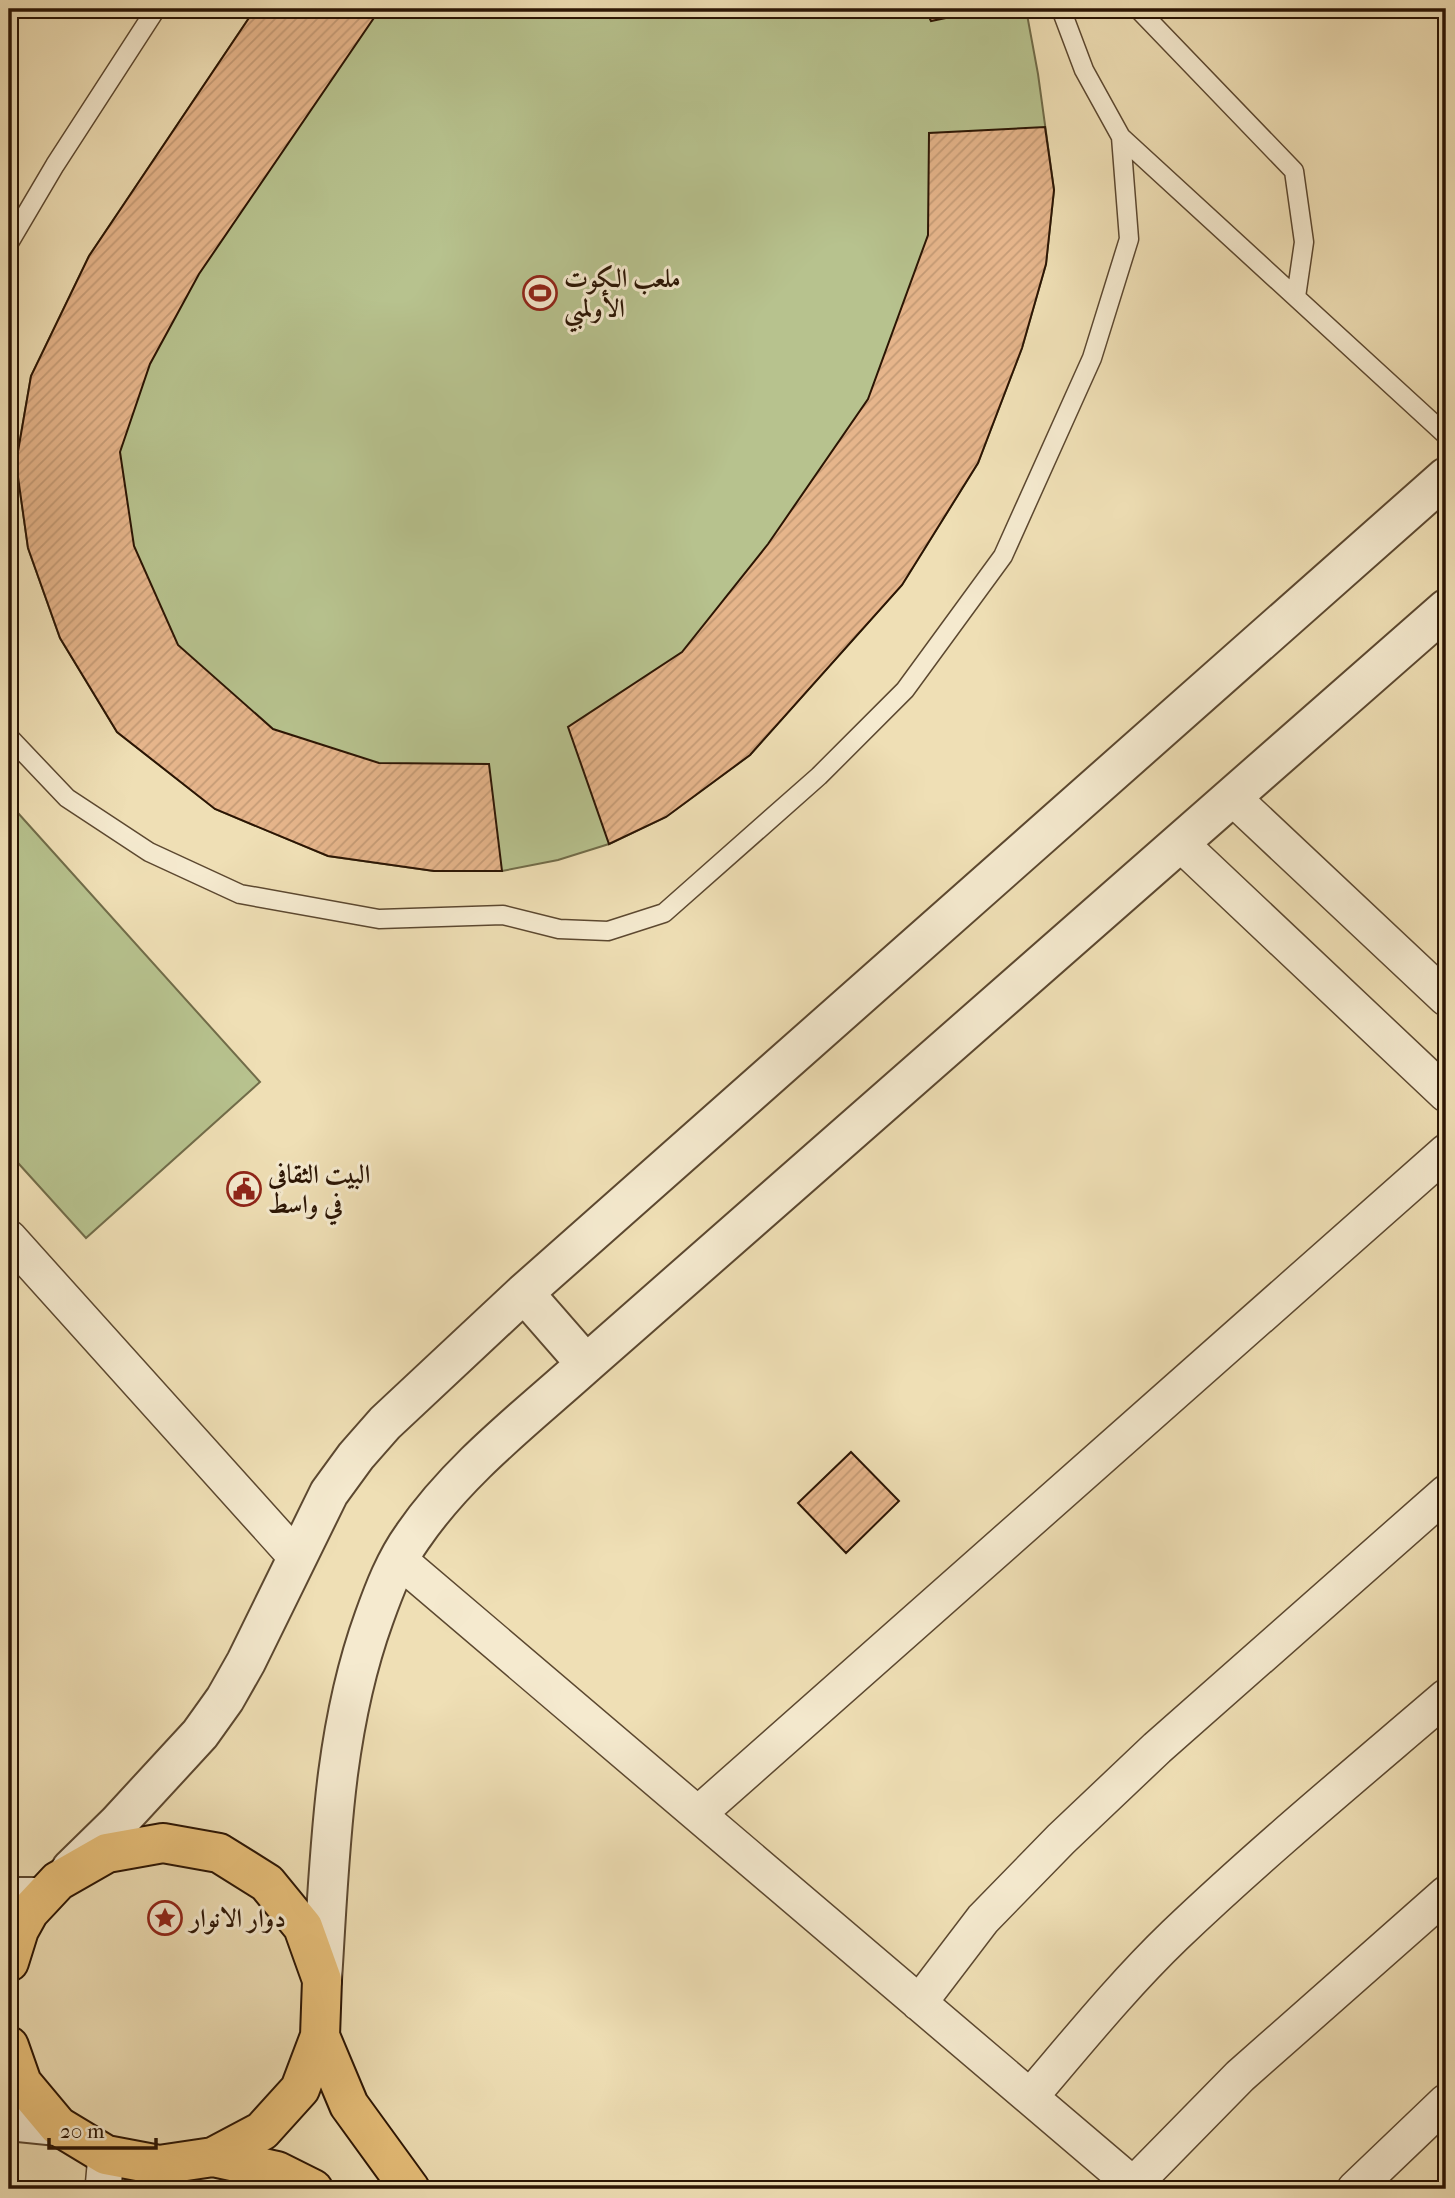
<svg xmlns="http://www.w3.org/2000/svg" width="1455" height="2198" viewBox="0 0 1455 2198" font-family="'IM FELL French Canon',Amiri,serif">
<defs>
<pattern id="building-hatch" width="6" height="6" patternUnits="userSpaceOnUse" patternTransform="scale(1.75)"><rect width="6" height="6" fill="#e6b58b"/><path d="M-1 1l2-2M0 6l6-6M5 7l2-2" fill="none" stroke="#c59b76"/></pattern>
</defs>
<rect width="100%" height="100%" fill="#efdfb5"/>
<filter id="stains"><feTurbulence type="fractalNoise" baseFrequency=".00286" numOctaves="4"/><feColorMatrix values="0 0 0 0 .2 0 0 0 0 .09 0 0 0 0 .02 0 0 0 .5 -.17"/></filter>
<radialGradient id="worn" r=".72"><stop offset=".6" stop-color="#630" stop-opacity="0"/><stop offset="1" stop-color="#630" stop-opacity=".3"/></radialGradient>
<path fill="#b7c28e" stroke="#716c49" stroke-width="2" d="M255 9H1026L1038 74 1054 190 1046 264 1022 348 978 463 902 585 750 755 666 817 609 844 558 860 502 871H434L328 856 215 809 117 732 60 638 28 548 16 463 31 376 89 256Z
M9 803 260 1082 86 1238 9 1153Z"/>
<path fill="url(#building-hatch)" stroke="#2b1504" stroke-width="2" d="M255 9H380L199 274 150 364 120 452 134 546 178 645 273 729 379 763 489 764 502 871H434L328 856 215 809 117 732 60 638 28 548 16 463 31 376 89 256Z
M925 9H989L931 21Z
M1045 127 1054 190 1046 264 1022 348 978 463 902 585 750 755 666 817 609 844 568 727 682 652 768 544 868 399 928 235 929 133Z
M851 1452 899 1501 846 1553 798 1503Z"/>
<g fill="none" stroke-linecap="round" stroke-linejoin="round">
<g stroke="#5c4830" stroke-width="21">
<path id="service" d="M1138 9 1294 171 1304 242 1296 297
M1121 137 1446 435
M9 243 55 165 156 9
M9 737 67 798 149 852 240 894 379 919 503 915 559 929 608 931 664 913 819 776 905 690 1003 556 1092 358 1129 239 1121 137 1084 70 1061 9"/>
</g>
<g stroke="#5c4830" stroke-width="38">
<path id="minor" d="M1232 797 1446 998
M1181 844 1446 1094
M9 1238 297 1558
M398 1559 1138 2189
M698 1814 1446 1152
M919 2003 983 1919 1061 1839 1157 1748 1446 1493
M1030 2097C1077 2042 1123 1985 1175 1935 1262 1852 1355 1775 1446 1697
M1133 2185 1240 2076 1446 1894
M103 2189 106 2155
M1355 2189 1446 2102"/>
</g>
<g stroke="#5c4830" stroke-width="42">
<path id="tertiary" d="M524 1293 586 1364
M71 1869 118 1823 200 1734 225 1699 246 1662 329 1493 356 1456 385 1423 524 1293 1446 477
M9 1897H42
M322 1980C330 1858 332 1734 374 1618 384 1590 395 1561 413 1536 459 1469 526 1418 586 1364L1446 609
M9 2121 58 2126"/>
</g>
<g stroke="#2b1504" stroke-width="42">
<path id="primary" d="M9 1962 19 1930 29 1912 58 1881 107 1853 163 1843 219 1853 267 1883 303 1927 322 1980 320 2036 300 2089 262 2131 213 2157 159 2165 106 2155 58 2126 22 2083 9 2046
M320 2036 349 2105 410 2189
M213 2157 277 2171 313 2189"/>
</g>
<use href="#service" stroke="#f5eacf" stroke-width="18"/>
<use href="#minor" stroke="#f5eacf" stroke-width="35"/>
<use href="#tertiary" stroke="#f5eacf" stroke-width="38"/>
<use href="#primary" stroke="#e8c07a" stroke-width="38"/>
</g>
<defs>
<g id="stadium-ring" transform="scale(1.75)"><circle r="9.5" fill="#f5eacf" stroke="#8f2418" stroke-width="1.5"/><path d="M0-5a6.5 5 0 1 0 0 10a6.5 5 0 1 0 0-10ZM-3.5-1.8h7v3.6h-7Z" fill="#8f2418"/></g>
<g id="civic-ring" transform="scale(1.75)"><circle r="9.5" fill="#f5eacf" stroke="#8f2418" stroke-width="1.5"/><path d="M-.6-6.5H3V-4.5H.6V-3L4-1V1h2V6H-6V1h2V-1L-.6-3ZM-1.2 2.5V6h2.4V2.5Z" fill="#8f2418"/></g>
<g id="sight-ring" transform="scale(1.75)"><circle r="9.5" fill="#f5eacf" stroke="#8f2418" stroke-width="1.5"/><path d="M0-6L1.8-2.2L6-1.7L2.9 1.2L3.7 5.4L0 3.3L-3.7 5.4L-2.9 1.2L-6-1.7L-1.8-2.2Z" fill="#8f2418"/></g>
</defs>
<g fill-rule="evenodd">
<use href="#stadium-ring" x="540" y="293"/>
<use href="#civic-ring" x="244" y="1189"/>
<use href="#sight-ring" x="165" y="1918"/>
</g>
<g text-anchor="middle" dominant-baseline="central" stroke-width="6" stroke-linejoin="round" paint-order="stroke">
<g font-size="26" font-weight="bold" fill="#2b1504" stroke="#f5eacf" text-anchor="start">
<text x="564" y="278">ملعب الكوت<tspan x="564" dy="30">الأولمبي</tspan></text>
<text x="268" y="1174">البيت الثقافي<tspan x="268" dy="30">في واسط</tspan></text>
<text x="190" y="1918">دوار الانوار</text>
</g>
</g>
<rect width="1455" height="2198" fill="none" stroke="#efdfb5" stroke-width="35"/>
<rect x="10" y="10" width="1434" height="2177" fill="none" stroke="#2b1504" stroke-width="3.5"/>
<rect x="18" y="18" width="1420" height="2163" fill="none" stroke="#2b1504" stroke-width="2"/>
<path d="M49 2138v10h107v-10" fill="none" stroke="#2b1504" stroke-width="3.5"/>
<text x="60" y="2138" font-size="21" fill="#2b1504" stroke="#f5eacf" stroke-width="5" paint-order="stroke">20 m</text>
<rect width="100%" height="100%" filter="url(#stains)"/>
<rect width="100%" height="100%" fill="url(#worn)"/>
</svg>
